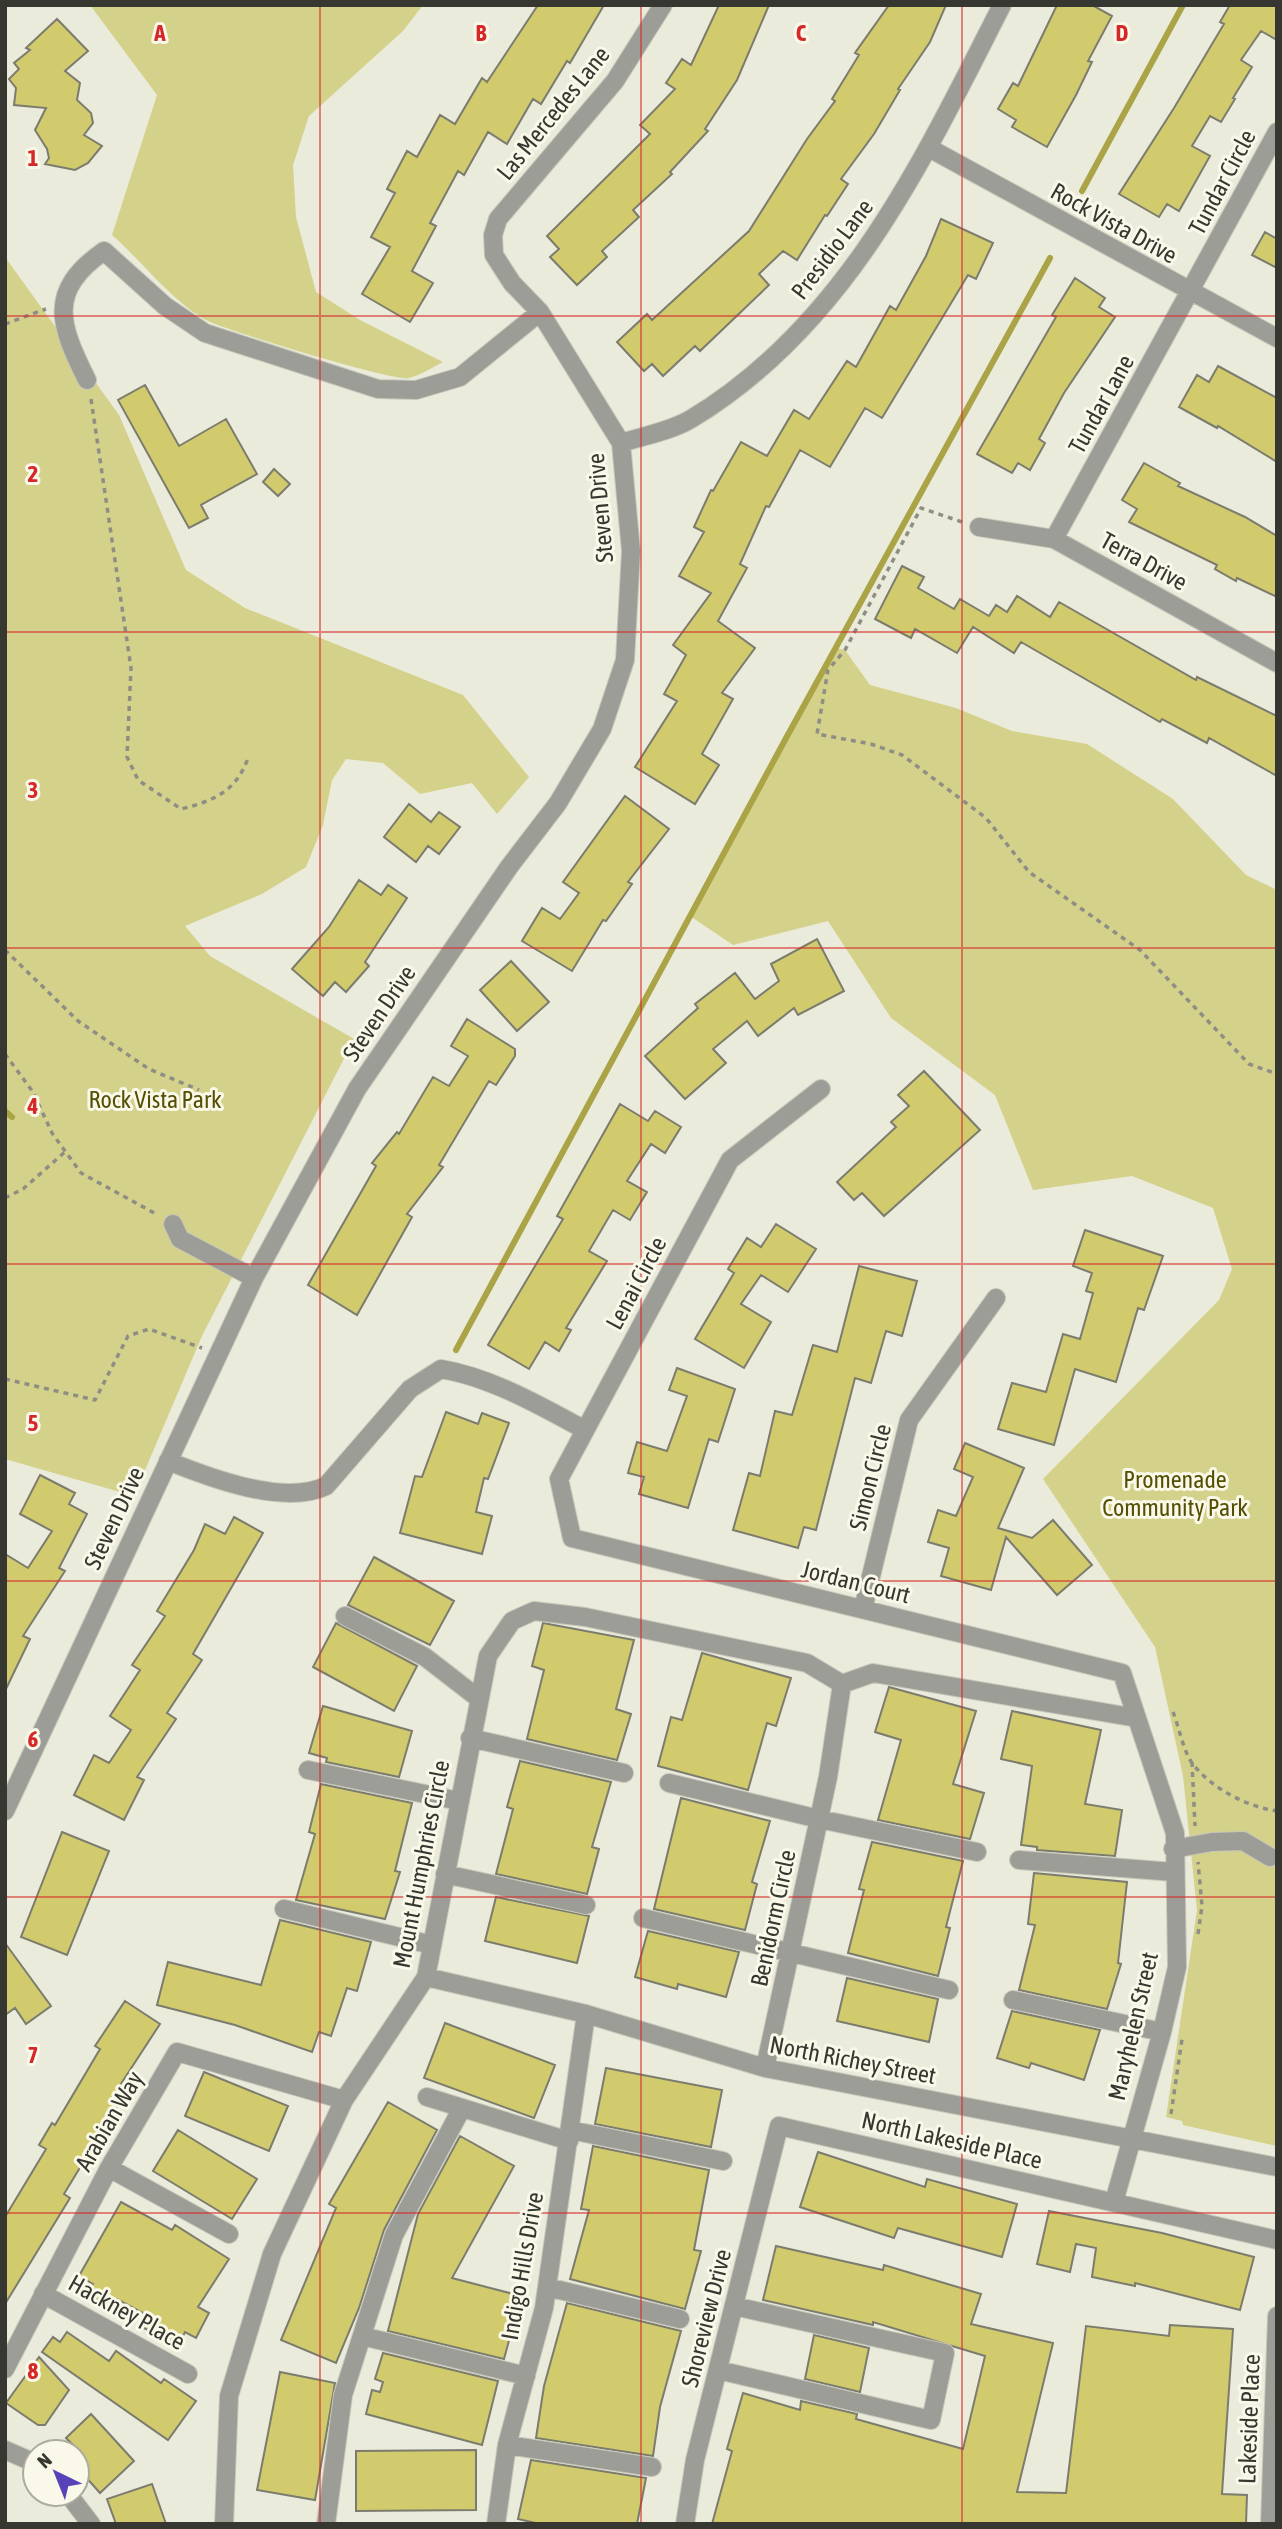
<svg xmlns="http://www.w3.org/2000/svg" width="1282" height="2529" viewBox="0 0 1282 2529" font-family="'Asap Condensed',sans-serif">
<rect width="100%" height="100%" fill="#ebebdc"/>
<path fill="#d4d18a" d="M90 5H423L403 31 309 116 293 165 296 217 316 292 360 320 443 362C433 367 421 375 409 378 394 382 229 331 208 321 173 303 142 261 112 235L157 95Z
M5 257 119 415 186 570 245 608 463 695 529 777 497 814 472 783 420 794 383 763 346 759 332 780 323 825 306 867 262 894 185 926 210 956 354 1039 202 1336 134 1496 5 1459Z
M835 648 845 650 870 685 956 708 1012 731 1087 744 1173 799 1246 875 1277 890V2146L1183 2125 1182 2121 1166 2117 1197 1910 1183 1776 1155 1647 1043 1479 1219 1300 1232 1269 1213 1208 1132 1176 1033 1190 995 1095 891 1018 828 921 733 945 690 916Z"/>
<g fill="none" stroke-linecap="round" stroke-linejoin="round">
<path stroke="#aaa446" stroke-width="6" d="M1082 191 1183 5
M5 1111 12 1117
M456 1350 785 740 1050 258"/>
</g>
<path fill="#d1cb6e" stroke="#7c7c6e" stroke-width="2" d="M538 5H604L570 63 567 61 541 104 533 99 507 144 488 132 464 175 458 171 430 223 436 226 412 271 433 283 410 322 362 294 390 247 371 237 395 193 387 189 407 151 417 157 440 115 455 124 482 78 487 82Z
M719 5H769L737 80 705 129 708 131 670 172 672 174 633 210 639 217 602 251 607 257 577 285 550 257 559 249 547 236 650 134 640 125 675 89 666 83 682 59 691 65Z
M889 5H946L930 42 898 89 900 90 874 134 841 179 848 184 827 216 825 215 797 260 783 251 759 274 769 285 700 351 695 346 663 376 652 364 644 371 617 342 647 314 652 320 749 231 807 139 835 101 832 99 859 55 855 53Z
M1057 5H1092L1112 16 1088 61 1092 62 1076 95 1047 147 1012 127 1016 120 998 109 1013 83 1018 86Z
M1230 5H1277V40L1261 31 1241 60 1252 67 1233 98 1235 99 1221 122 1210 116 1192 146 1210 156 1179 211 1167 204 1159 217 1119 194 1174 108 1224 24 1220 22Z
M57 19 88 51 65 71 80 83 77 100 91 113 93 123 84 135 102 146 88 163 75 170 45 164 49 158 47 149 35 130 46 108 14 105 16 88 9 79 19 69 14 63 30 50 26 48Z
M941 219 993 243 976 279 968 275 882 418 865 408 830 467 800 450 769 507 766 506 740 564 747 568 718 621 755 648 722 693 733 699 702 754 719 765 695 804 635 767 677 701 664 694 686 655 673 645 711 593 679 576 704 532 694 527 711 490 713 491 741 442 767 456 794 410 809 419 847 361 856 367 890 306 896 310 926 256Z
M1265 232 1277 239V268L1252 255Z
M1075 278 1105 298 1099 307 1115 317 1064 393 1039 439 1045 443 1030 470 1018 463 1012 473 977 454 1056 317 1052 315Z
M1218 366 1277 398V462L1218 426 1217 428 1179 407 1197 375 1209 382Z
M145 385 179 446 226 419 257 474 201 505 208 518 189 528 118 400Z
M1144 463 1180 483 1178 486 1245 517 1277 536V597L1237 578 1236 581 1215 569 1217 565 1129 522 1137 509 1122 500Z
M274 469 290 484 278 496 263 482Z
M902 566 924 577 918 588 954 609 960 599 989 616 996 605 1007 612 1017 596 1050 617 1059 602 1196 680 1197 677 1277 716V776L1209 738 1207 743 1162 719 1160 722 1021 642 1014 653 973 627 957 653 915 629 911 638 875 619Z
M625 796 669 829 628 882 632 884 606 921 603 920 572 971 522 941 542 908 560 919 579 893 563 882Z
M409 804 431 822 439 812 460 827 439 854 428 846 416 862 384 837Z
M359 880 381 895 388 885 407 898 365 962 369 966 346 992 335 982 323 996 292 969 329 927Z
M817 939 844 991 798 1015 794 1008 758 1036 747 1021 713 1049 726 1063 685 1099 645 1056 698 1008 695 1004 735 973 755 999 779 981 771 964Z
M511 961 549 1002 517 1031 480 990Z
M467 1019 515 1049V1056L496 1085 489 1081 439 1165 443 1167 407 1214 412 1217 357 1315 308 1285 376 1166 372 1163 397 1132 399 1134 433 1077 449 1086 468 1056 451 1046Z
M924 1071 980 1130 884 1216 862 1193 854 1200 837 1182 896 1127 891 1122 909 1106 898 1095Z
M620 1104 648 1121 655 1111 681 1127 665 1153 651 1144 627 1181 647 1192 630 1220 613 1210 589 1251 607 1261 566 1328 571 1330 559 1351 545 1342 529 1369 488 1345 563 1219 557 1216Z
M776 1224 816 1249 788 1292 761 1275 741 1304 771 1322 744 1368 695 1339 734 1273 728 1269 747 1238 761 1247Z
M1085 1230 1163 1256 1144 1310 1138 1308 1116 1382 1075 1369 1054 1445 998 1429 1012 1383 1046 1392 1063 1334 1080 1339 1093 1293 1086 1291 1092 1273 1073 1266Z
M859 1266 917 1281 902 1336 886 1331 871 1383 855 1378 816 1530 804 1527 798 1548 733 1530 749 1473 760 1476 775 1411 792 1415 813 1345 837 1352Z
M677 1368 735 1389 718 1442 709 1439 688 1508 639 1494 644 1477 628 1473 637 1442 667 1451 687 1396 669 1390Z
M446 1412 478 1424 482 1413 509 1423 488 1479 484 1478 476 1512 492 1516 482 1554 400 1533 415 1476 422 1477Z
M965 1443 1024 1468 998 1528 1032 1538 1053 1520 1092 1565 1057 1595 1006 1537 991 1590 941 1576 949 1548 928 1542 938 1510 956 1516 973 1477 954 1469Z
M40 1475 75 1493 69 1504 87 1514 59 1568 65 1571 23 1636 30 1639 5 1691V1554L28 1568 52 1531 20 1514Z
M234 1517 263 1533 193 1654 202 1660 167 1713 176 1719 137 1777 144 1780 124 1820 74 1795 94 1755 109 1763 131 1730 110 1716 140 1670 132 1665 165 1616 157 1611 194 1550 205 1524 225 1534Z
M374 1557 454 1601 430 1645 348 1605Z
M336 1623 417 1666 394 1711 313 1667Z
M543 1623 634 1640 616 1709 631 1714 617 1760 527 1739 544 1670 532 1666Z
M702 1653 791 1678 776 1726 767 1723 748 1790 658 1766 671 1717 682 1720Z
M889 1687 976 1711 953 1784 984 1793 970 1839 878 1820 901 1740 875 1732Z
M323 1706 412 1731 399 1777 326 1762 327 1758 309 1753Z
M1012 1711 1101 1730 1085 1804 1122 1810 1115 1856 1037 1850V1847L1021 1845 1032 1766 1001 1759Z
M520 1761 611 1782 592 1847 599 1849 587 1894 496 1874 513 1809 507 1807Z
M321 1784 412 1803 395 1871 400 1872 385 1919 296 1900 315 1834 309 1832Z
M681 1798 770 1821 752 1882 757 1884 745 1930 654 1909Z
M62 1832 109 1851 67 1955 21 1937Z
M872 1842 963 1861 946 1927 950 1928 938 1976 848 1953 864 1890 859 1889Z
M1034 1873 1127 1882 1118 1963 1121 1964 1107 2009 1019 1990 1035 1925 1028 1924Z
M496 1897 589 1916 577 1963 485 1941Z
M280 1920 371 1942 357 1991 347 1988 331 2036 319 2032 312 2052 235 2025 157 2005 168 1962 261 1985Z
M648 1931 739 1952 726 1997 678 1984 677 1989 635 1977Z
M5 1943 51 2006 26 2024 15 2008 5 2015Z
M847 1978 938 1999 929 2042 837 2021Z
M125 2001 160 2024 113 2096 121 2100 64 2194 70 2198 5 2304V2217L46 2149 39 2145 52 2123 55 2125 100 2049 95 2046Z
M1012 2011 1100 2030 1084 2080 1031 2063 1029 2068 997 2058Z
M445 2023 555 2065 534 2118 424 2078Z
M606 2068 722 2090 711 2147 595 2124Z
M204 2072 288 2106 269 2151 185 2116Z
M388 2102 437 2130 384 2230 359 2308 336 2363 281 2340 336 2208 329 2204Z
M178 2130 257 2179 232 2219 153 2171Z
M460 2136 514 2166 452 2278 521 2296 504 2359 388 2331 418 2214Z
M593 2146 709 2170 694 2250 701 2251 685 2309 570 2279 589 2210 581 2209Z
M818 2152 925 2187 927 2179 1017 2204 1002 2257 898 2228 894 2238 800 2207Z
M121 2202 172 2230 175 2225 229 2259 198 2307 209 2313 196 2338 185 2332 178 2346 144 2328 150 2317 117 2299 112 2308 87 2294 93 2284 79 2276Z
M1049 2211 1162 2233 1254 2257 1240 2310 1135 2283V2286L1092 2277 1096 2248 1076 2244 1070 2272 1037 2264Z
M776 2246 883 2270 884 2265 981 2294 971 2324 1053 2343 1017 2492 1066 2493 1086 2326 1169 2336 1170 2325 1233 2329 1222 2494 1247 2495 1246 2524H712L732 2451 727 2449 743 2393 800 2410 801 2401 857 2414 856 2419 963 2449 985 2356 873 2322V2325L763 2300Z
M567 2303 681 2331 660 2407 653 2456 536 2438 544 2386Z
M67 2332 109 2361 116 2351 161 2383 164 2379 196 2401 168 2440 42 2352 53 2337 60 2342Z
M814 2335 869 2348 860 2392 805 2379Z
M383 2353 498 2381 482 2445 366 2414 372 2390 380 2392 383 2382 375 2379Z
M39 2357 69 2390 45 2425H38L6 2403Z
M280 2372 335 2383 315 2500 257 2490Z
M91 2414 134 2461 100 2493 77 2467V2449L66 2438Z
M476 2450V2510L356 2511V2451Z
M531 2460 646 2478 637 2524H540L518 2519Z
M152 2484 166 2524H116L107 2499Z"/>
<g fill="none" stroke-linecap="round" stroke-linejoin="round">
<g stroke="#c7c7ba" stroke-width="20">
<path id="minor" d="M929 148 1277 338
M87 380C59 324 47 291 104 251L165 306 205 333 378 389 416 390 460 377 540 312
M621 443C643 436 671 431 691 419 846 326 923 160 1002 5
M979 527 1054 539 1277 663
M1054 539 1277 132
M821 1089 730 1160 559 1479 572 1538 1122 1673 1175 1833 1177 1967 1162 2032 1114 2202
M173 1224 180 1239 254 1278
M168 1461C210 1478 284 1506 326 1486L410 1389 441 1369C490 1377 541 1406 585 1430
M863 1609 909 1420 996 1298
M345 1616 425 1657 478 1698
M470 1738 624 1773
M308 1770 459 1801
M669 1783 819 1819 977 1852
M5 1811 254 1278 357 1089 509 867 558 803 602 729 625 660 631 551 621 443 540 312 512 283 494 255 493 235 498 219 615 81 663 5
M1173 1849 1212 1842 1243 1841 1270 1857
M1019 1860 1174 1872
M445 1874 586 1905
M284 1909 432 1945
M643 1918 949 1990
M426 1977 586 2014 765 2068 1277 2167
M1013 2000 1162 2032
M765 2068 828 1777 842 1684 873 1673 1137 1718
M427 2097 569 2141
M570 2130 723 2161
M109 2168 229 2234
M547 2287 680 2319
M43 2294 188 2374
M362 2336 526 2376
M5 2369 109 2168 177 2052 344 2100
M718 2370 931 2420 945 2353 734 2306
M507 2445 652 2467
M5 2450 35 2463
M68 2494 91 2524
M224 2524 229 2396 272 2254 344 2100 426 1977 488 1656 512 1621 534 1611 585 1617 807 1663 842 1684
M326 2524 343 2395 394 2235 462 2108
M496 2524 507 2445 544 2308 586 2014
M685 2524 695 2460 779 2126 1277 2240
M1270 2524 1277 2316"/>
</g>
<path stroke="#8e8e84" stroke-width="3.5" stroke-dasharray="5 5" stroke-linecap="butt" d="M5 324 46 309
M91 399 131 668 127 757 138 780 181 809C213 801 236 792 248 758
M962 522 921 508 845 650 828 670 817 734 871 744 902 755 986 818 1029 872 1140 950 1249 1064 1277 1074
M5 950 78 1021 149 1069 199 1090
M5 1054 33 1092 52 1133 81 1173 158 1215
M5 1198 23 1189 66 1151
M5 1379 95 1400 128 1336 149 1329 202 1348
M1173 1712C1179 1727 1183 1750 1192 1763 1211 1788 1247 1807 1277 1811
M1192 1762 1195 1826
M1198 1934 1202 1906 1198 1862
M1171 2114 1182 2039"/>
<use href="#minor" stroke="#9d9d97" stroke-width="18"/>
</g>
<path fill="none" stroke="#d62828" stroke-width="2" stroke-opacity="0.55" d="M320 5V2524M641 5V2524M962 5V2524M5 316H1277M5 632H1277M5 948H1277M5 1264H1277M5 1581H1277M5 1897H1277M5 2213H1277"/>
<g text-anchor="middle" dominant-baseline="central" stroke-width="6" stroke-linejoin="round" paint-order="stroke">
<g font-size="24" fill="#373731" stroke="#f9f8e9">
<text transform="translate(553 113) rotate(-51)">Las Mercedes Lane</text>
<text transform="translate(1222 182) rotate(-62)">Tundar Circle</text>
<text transform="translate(1114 223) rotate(29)">Rock Vista Drive</text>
<text transform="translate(832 249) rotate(-53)">Presidio Lane</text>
<text transform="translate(1101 404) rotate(-61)">Tundar Lane</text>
<text transform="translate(600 508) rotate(-95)">Steven Drive</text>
<text transform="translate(1144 561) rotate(29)">Terra Drive</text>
<text transform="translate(379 1013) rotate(-56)">Steven Drive</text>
<text transform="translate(636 1283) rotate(-62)">Lenai Circle</text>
<text transform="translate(870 1477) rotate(-76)">Simon Circle</text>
<text transform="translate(114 1518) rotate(-65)">Steven Drive</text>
<text transform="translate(856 1582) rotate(14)">Jordan Court</text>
<text transform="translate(421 1864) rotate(-79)">Mount Humphries Circle</text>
<text transform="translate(773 1918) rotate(-78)">Benidorm Circle</text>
<text transform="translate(1133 2026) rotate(-77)">Maryhelen Street</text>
<text transform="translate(853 2060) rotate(11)">North Richey Street</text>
<text transform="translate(109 2121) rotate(-60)">Arabian Way</text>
<text transform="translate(952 2140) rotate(13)">North Lakeside Place</text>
<text transform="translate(522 2266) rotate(-80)">Indigo Hills Drive</text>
<text transform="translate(127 2312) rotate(29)">Hackney Place</text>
<text transform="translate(706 2318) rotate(-76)">Shoreview Drive</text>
<text transform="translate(1249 2419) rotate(-88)">Lakeside Place</text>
</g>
<g font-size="24" fill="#544f03" stroke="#f9f8e9">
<text x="155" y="1099">Rock Vista Park</text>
<text x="1175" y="1479">Promenade<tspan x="1175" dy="28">Community Park</tspan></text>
</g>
</g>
<g font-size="23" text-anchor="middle" font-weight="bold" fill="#d62828" stroke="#f9f8e9" stroke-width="6" stroke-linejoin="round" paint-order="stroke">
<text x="160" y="41">A</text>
<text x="481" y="41">B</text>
<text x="801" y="41">C</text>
<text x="1122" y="41">D</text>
<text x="33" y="166">1</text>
<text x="33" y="482">2</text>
<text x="33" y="798">3</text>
<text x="33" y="1114">4</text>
<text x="33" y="1431">5</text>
<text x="33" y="1747">6</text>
<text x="33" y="2063">7</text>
<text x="33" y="2379">8</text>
</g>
<rect width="1282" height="2529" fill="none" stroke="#373731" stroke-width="14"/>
<g transform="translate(56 2473) rotate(317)"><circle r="33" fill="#f9f8e9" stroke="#abab9f" stroke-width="2"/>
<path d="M0-5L12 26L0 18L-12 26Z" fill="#5842ba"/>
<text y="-10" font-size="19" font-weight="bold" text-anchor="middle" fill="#373731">N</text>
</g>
</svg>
